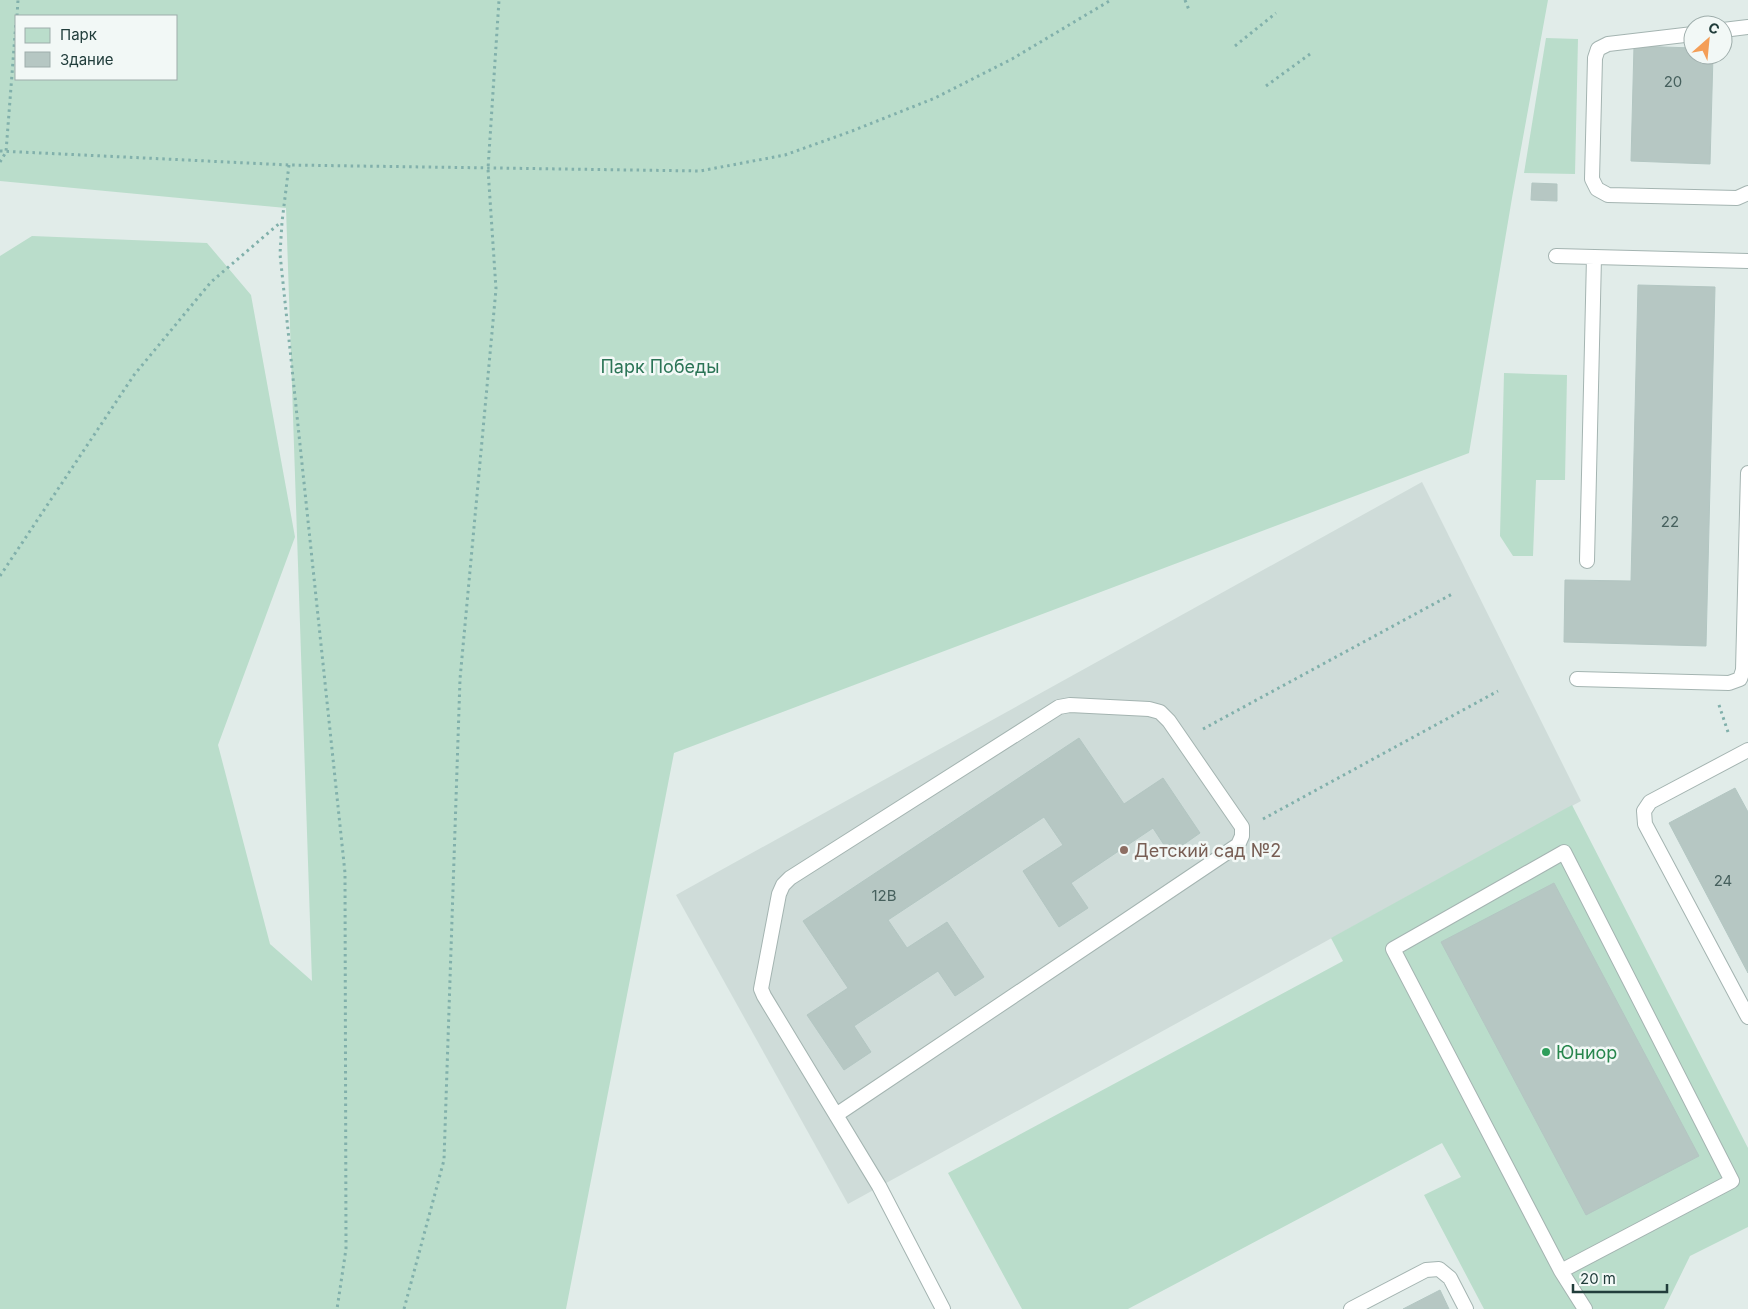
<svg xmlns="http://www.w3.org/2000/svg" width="1748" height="1309" viewBox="0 0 1748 1309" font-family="Inter,sans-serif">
<rect width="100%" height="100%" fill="#e1ece9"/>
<path fill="#cfdcd9" d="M1422 482 1581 801 848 1204 676 895Z"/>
<path fill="#baddcb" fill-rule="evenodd" d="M0 0H1548L1512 198 1469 453 674 753 566 1309H0V256L32 236 207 243 251 295 295 537 218 745 270 944 312 981 286 208 0 181ZM16 16H176V79H16Z
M1546 38 1578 39 1575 174 1524 173Z
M1504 373 1567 375 1565 480H1536L1533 556H1513L1500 536Z
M1572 805 1748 1148V1227L1690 1256 1664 1309H1484L1424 1195 1461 1177 1442 1143 1128 1309H1022L948 1173 1343 961 1331 938Z"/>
<path fill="#b6c7c3" stroke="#b3c6c2" d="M1634 46 1693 48V55H1713L1710 164 1631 161Z
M1532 183 1557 184V201L1531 200Z
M1638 285 1715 287 1706 646 1564 642 1565 580 1631 581Z
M1079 738 1124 804 1163 778 1200 833 1170 854 1153 828 1071 883 1088 908 1059 927 1023 871 1063 845 1044 817 888 920 907 948 947 922 984 977 955 996 938 971 854 1026 871 1052 844 1070 807 1015 848 988 803 921Z
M1735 788 1748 812V973L1669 823Z
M1554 883 1699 1156 1586 1215 1441 942Z
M1440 1290 1449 1309H1403Z"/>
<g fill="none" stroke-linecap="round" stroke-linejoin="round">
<g stroke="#a4b4b1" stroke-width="16">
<path id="service" d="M1723 30 1748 27
M1693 34 1608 44 1598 49 1595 58 1592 179 1597 189 1608 195 1737 198 1748 193
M1556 256 1748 261
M1587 561 1594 257
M1577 679 1729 683 1740 679 1743 670 1748 473
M1748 750 1650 802 1644 811 1645 824 1748 1017
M836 1115 1238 845 1242 836V827L1169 721 1160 712 1149 709 1070 705 1059 707 790 878 783 885 779 894 761 989 764 996 879 1186 943 1309
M1561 1271 1732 1181 1564 852 1393 949 1561 1271 1585 1309
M1351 1309 1426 1270 1439 1269 1450 1278 1466 1309"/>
</g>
<path stroke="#81b0ab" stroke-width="3" stroke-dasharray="2.5 4" stroke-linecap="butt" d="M1185 0 1189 10
M17 16 18 0
M1235 46 1276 13
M1266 86 1310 54
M0 151 289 165 700 171 785 155 852 131 935 98 1012 59 1111 0
M0 162 6 152 16 22
M289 165 282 222 280 254 345 873 346 1249 337 1309
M0 576 134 375 211 282 281 222
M1719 705 1729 735
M1203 729 1454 593
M1263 819 1498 691
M404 1309 444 1160 460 679 496 289 488 169 499 0"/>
<use href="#service" stroke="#fff" stroke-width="14"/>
</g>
<circle fill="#8d6e63" stroke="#f2f8f6" stroke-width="2" cx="1124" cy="850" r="5"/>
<circle fill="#2e9e5b" stroke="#f2f8f6" stroke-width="2" cx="1546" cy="1052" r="5"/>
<g text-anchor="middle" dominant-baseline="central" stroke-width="5" stroke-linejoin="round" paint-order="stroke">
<g font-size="15" fill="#46605d">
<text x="1673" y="81">20</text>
<text x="1670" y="521">22</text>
<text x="1723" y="880">24</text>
<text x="884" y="895">12В</text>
</g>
<g font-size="18" fill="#2b7456" stroke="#f2f8f6">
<text x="660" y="366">Парк Победы</text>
</g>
<g font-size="18" fill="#785e54" stroke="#f2f8f6" text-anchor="start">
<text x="1134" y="850">Детский сад №2</text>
</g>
<g font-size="18" fill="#27864d" stroke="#f2f8f6" text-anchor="start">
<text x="1556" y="1052">Юниор</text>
</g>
</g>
<rect x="15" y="15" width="162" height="65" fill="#f2f8f6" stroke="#9eadab"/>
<rect x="25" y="28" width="25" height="15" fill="#baddcb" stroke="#9eadab"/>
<text x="60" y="40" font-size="15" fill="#213d3b">Парк</text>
<rect x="25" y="52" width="25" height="15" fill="#b6c7c3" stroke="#9eadab"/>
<text x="60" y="65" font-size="15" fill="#213d3b">Здание</text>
<g transform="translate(1708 40) rotate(27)"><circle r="24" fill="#f2f8f6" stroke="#9eadab"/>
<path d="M0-4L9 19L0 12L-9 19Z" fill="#f49e57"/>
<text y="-8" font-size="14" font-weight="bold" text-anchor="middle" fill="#213d3b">С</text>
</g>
<path d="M1573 1284v8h94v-8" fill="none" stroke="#213d3b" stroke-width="2.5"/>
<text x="1580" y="1284" font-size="15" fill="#213d3b" stroke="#f2f8f6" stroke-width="4" paint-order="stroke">20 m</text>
</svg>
